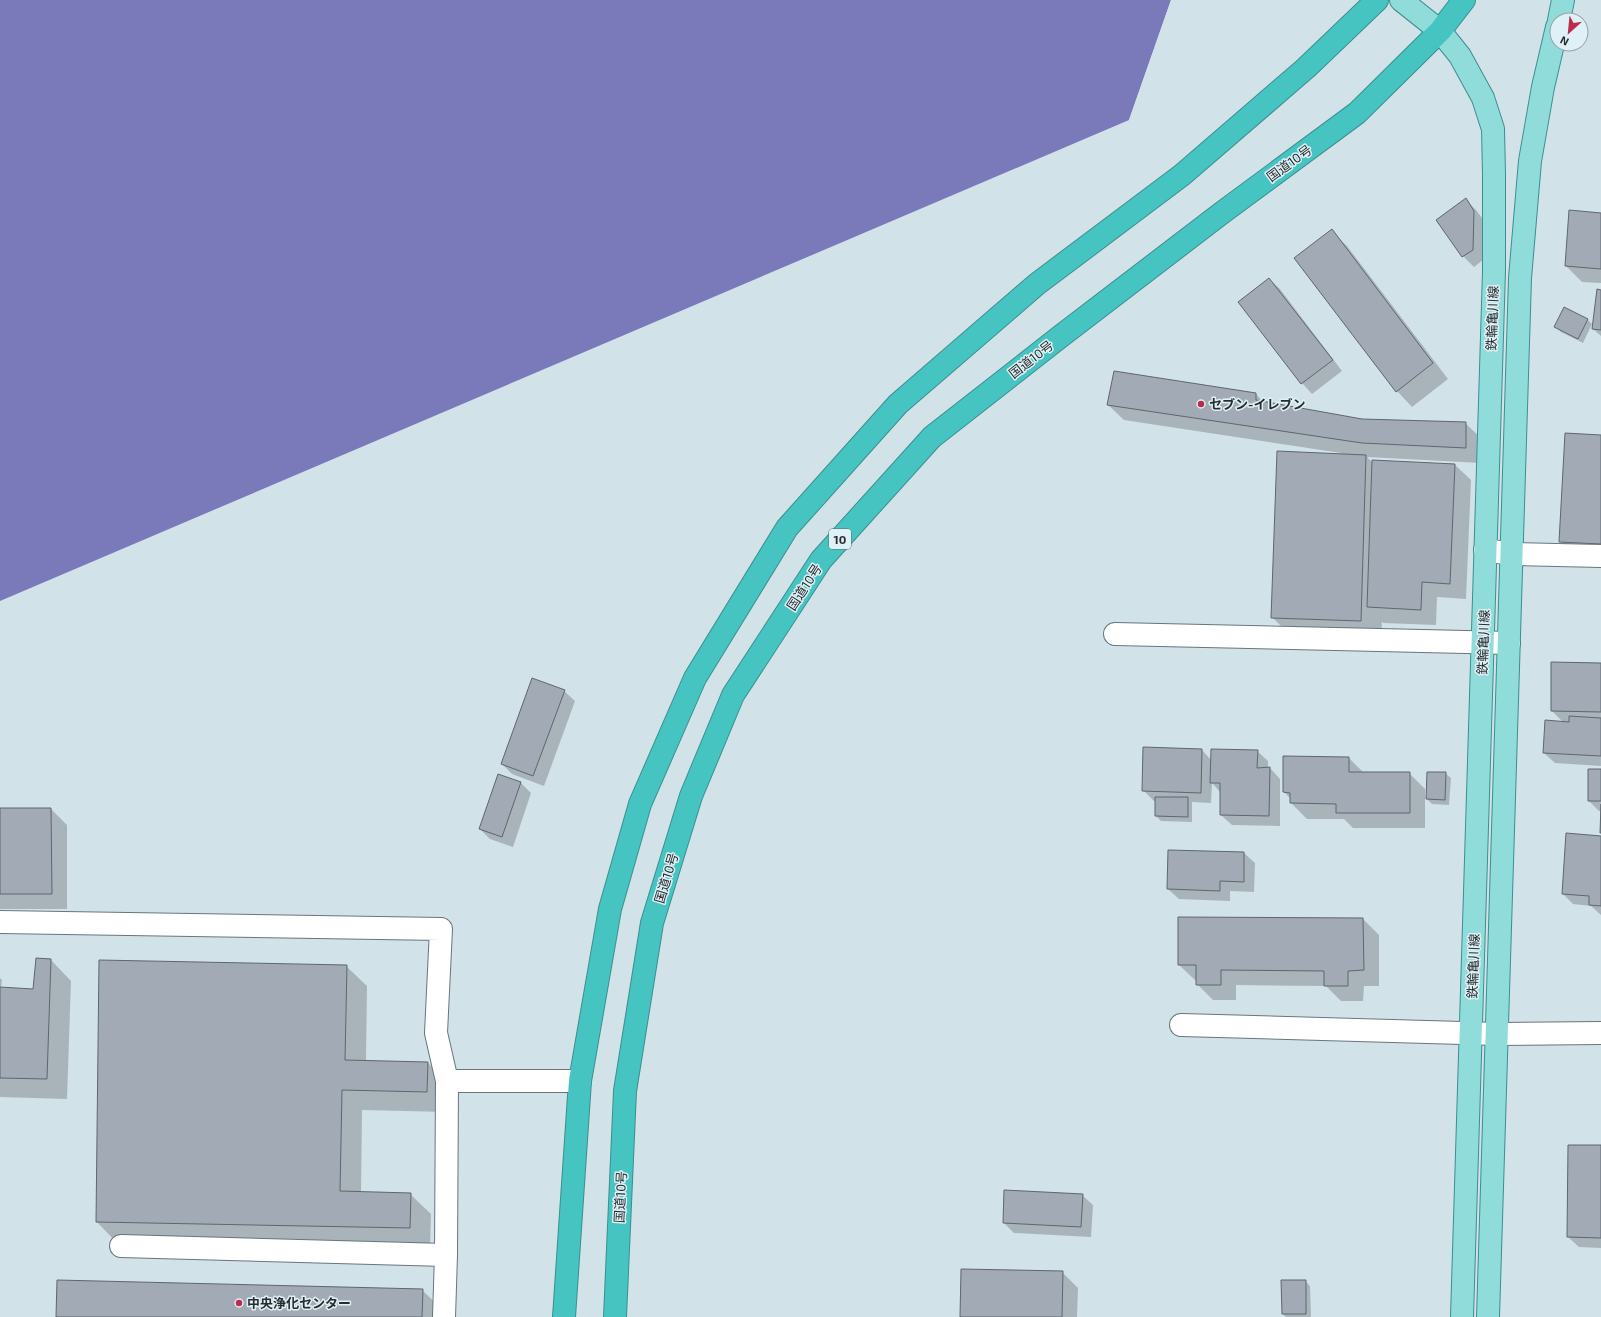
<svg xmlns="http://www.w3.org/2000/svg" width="1601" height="1317" viewBox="0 0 1601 1317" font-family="'Exo 2','Noto Sans JP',sans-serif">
<rect width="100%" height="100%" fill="#d2e2e9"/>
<path fill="#7a79ba" d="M0 0H1171L1129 120 0 601Z"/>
<path fill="#d2e2e9" d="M1171 0H1173L1132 119 1129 120Z"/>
<path fill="#0003" d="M1466 200 1476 210 1485 222 1483 260 1474 267 1463 256 1437 220Z
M1601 214V283L1582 282 1566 266Z
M1331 231 1347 246 1448 379 1412 407 1397 391Z
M1269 279 1280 289 1342 371 1312 394 1302 383Z
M1601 291V336L1593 329Z
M1587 319 1592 324 1583 343 1561 332 1556 327Z
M1256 394 1264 403 1362 420 1465 423 1481 438V463L1367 457 1373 463 1455 465 1471 480 1466 599 1437 597 1436 625 1383 623 1382 621 1381 641 1293 638 1272 617 1341 453 1124 420 1108 405Z
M1601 436V558L1576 557 1560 541Z
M1601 664V766L1555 763 1544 753 1563 722 1552 711Z
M564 691 575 701 544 786 512 774 502 764Z
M1202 750 1211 760 1257 751 1268 761V768H1270L1280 779V826L1232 825 1221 815V793L1212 783 1211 803 1192 802V822L1161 821 1156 816V801H1154L1143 790Z
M1349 758 1364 773H1409L1425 789V828H1353L1344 819H1307L1291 803V799L1284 792Z
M1601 770V811H1599L1589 801Z
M1445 773 1451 778 1449 805 1432 804 1427 799Z
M498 775 521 783 531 793 513 847 490 839 480 829Z
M0 809H51L67 825V909H0Z
M1601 837V915L1591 906 1573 904 1563 894Z
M1169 851 1244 853 1255 863 1254 892 1230 891V901L1179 899 1168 889Z
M1363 919 1379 935V986H1364L1363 1001H1341L1326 986 1236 985V1000H1213L1197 984V980H1195L1179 965Z
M51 960 71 981 67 1099 0 1097V978L2 980 1 988 34 990Z
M100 961 346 966 367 986 366 1061 428 1063 448 1083V1112L362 1110 361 1192 410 1194 431 1214 430 1248 117 1243 97 1222Z
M1601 1146V1248L1579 1247 1568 1237Z
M1082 1195 1093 1205 1091 1237 1014 1233 1004 1223Z
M1062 1272 1078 1288 1077 1317H961Z
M1305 1281 1310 1286 1311 1317H1286L1283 1314Z
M422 1290 443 1310V1317H57Z"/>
<path fill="#a1aab5" stroke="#5e6670" d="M1466 198 1474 211 1473 250 1462 257 1436 220Z
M1569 210 1601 213V269L1565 266Z
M1332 229 1433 363 1396 392 1294 258Z
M1269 278 1333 360 1301 384 1238 302Z
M1597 289 1601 290V330L1592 329Z
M1564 307 1588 319 1578 339 1554 327Z
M1114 371 1256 393V400L1362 419 1466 422V448L1362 443 1107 405Z
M1565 433 1601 435V544L1559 542Z
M1277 451 1366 455 1361 621 1271 618Z
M1372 460 1455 464 1450 584 1422 582 1421 610 1367 607Z
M1551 662 1601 663V712L1551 711Z
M532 678 565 690 533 776 501 764Z
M1569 716 1601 718V756L1543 753 1545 720 1569 722Z
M1143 747 1202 749 1201 793 1142 791Z
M1211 749 1258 750 1257 768 1270 767 1269 816 1220 815V783H1210Z
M1283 756 1349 757V772H1410V813H1336V804L1290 803V793L1283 792Z
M1588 769H1601V801H1588Z
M1427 772H1446L1445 800 1426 799Z
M498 774 521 782 502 837 479 829Z
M1155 797H1188V817L1155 816Z
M1601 804V833H1600Z
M0 808H51L52 894H0Z
M1566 833 1601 836V906L1589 905V896L1562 894Z
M1168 850 1244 852V882L1220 881V891L1167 889Z
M1178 917 1363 918 1364 970 1348 971V986H1324V971L1221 970V985H1196V965H1178Z
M36 958 51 959 47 1079 0 1078V987L33 989Z
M99 960 347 965 345 1060 428 1062 427 1092 342 1090 340 1191 411 1193 410 1228 96 1222Z
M1568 1145H1601V1238L1567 1237Z
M1004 1190 1083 1194 1081 1227 1003 1223Z
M961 1269 1063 1271 1062 1317H960Z
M57 1280 423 1289 422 1317H56Z
M1281 1280H1306V1314H1282Z"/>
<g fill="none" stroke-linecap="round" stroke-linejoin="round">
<g stroke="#68767c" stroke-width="24">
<path id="minor" d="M1485 550 1512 554 1601 556
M1115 634 1509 643
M0 922 441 929 436 1033 447 1081 446 1255
M1181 1025 1497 1034 1601 1033
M447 1081H580
M121 1246 446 1255 444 1317"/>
</g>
<g stroke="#3b8f8f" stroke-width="24">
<path id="major" d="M1401 0 1440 31 1460 56 1483 98 1493 129 1494 174V271L1462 1317
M1559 20 1563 0
M1488 1317 1520 278 1530 161 1543 87 1557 27"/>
</g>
<g stroke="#3b8f8f" stroke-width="24">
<path id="highway" d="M564 1317 580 1081 610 909 640 804 695 678 787 528 898 404 1037 284 1182 175 1306 68 1377 0
M615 1317 625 1091 652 923 691 796 733 695 821 560 932 437 1061 336 1223 212 1357 113 1440 31 1464 0"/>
</g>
<use href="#minor" stroke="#fff" stroke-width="22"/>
<use href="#major" stroke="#90dcda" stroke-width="22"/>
<use href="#highway" stroke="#46c4c2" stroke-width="22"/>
</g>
<g fill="#bc2b4b" stroke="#dff0f6" stroke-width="1.5">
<circle cx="1201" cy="404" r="4"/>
<circle cx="239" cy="1303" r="4"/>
</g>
<g text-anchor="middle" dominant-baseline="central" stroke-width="3" stroke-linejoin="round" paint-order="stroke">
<rect fill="#dff0f6" stroke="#5e686b" stroke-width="1" x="829" y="529" width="22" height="20" rx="3"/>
<g font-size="12" font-weight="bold" fill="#272d2f">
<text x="840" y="539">10</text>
</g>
<g font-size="13" fill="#272d2f" stroke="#dff0f6">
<text transform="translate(1289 163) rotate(-36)">国道10号</text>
<text transform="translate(1492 318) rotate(-88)">鉄輪亀川線</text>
<text transform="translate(1031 359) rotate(-38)">国道10号</text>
<text transform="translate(804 587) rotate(-57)">国道10号</text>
<text transform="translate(1483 642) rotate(-88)">鉄輪亀川線</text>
<text transform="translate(666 878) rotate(-73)">国道10号</text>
<text transform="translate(1473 966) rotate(-88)">鉄輪亀川線</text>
<text transform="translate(620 1197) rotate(-87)">国道10号</text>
</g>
<g font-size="13" font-weight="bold" fill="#272d2f" stroke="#dff0f6" text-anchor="start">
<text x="1209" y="404">セブン-イレブン</text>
<text x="247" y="1303">中央浄化センター</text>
</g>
</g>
<g transform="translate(1569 32) rotate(207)"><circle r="19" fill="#dff0f6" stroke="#95a2a6"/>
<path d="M0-3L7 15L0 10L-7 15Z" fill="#bc2b4b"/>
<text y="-6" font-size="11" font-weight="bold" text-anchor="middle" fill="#272d2f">N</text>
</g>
</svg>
